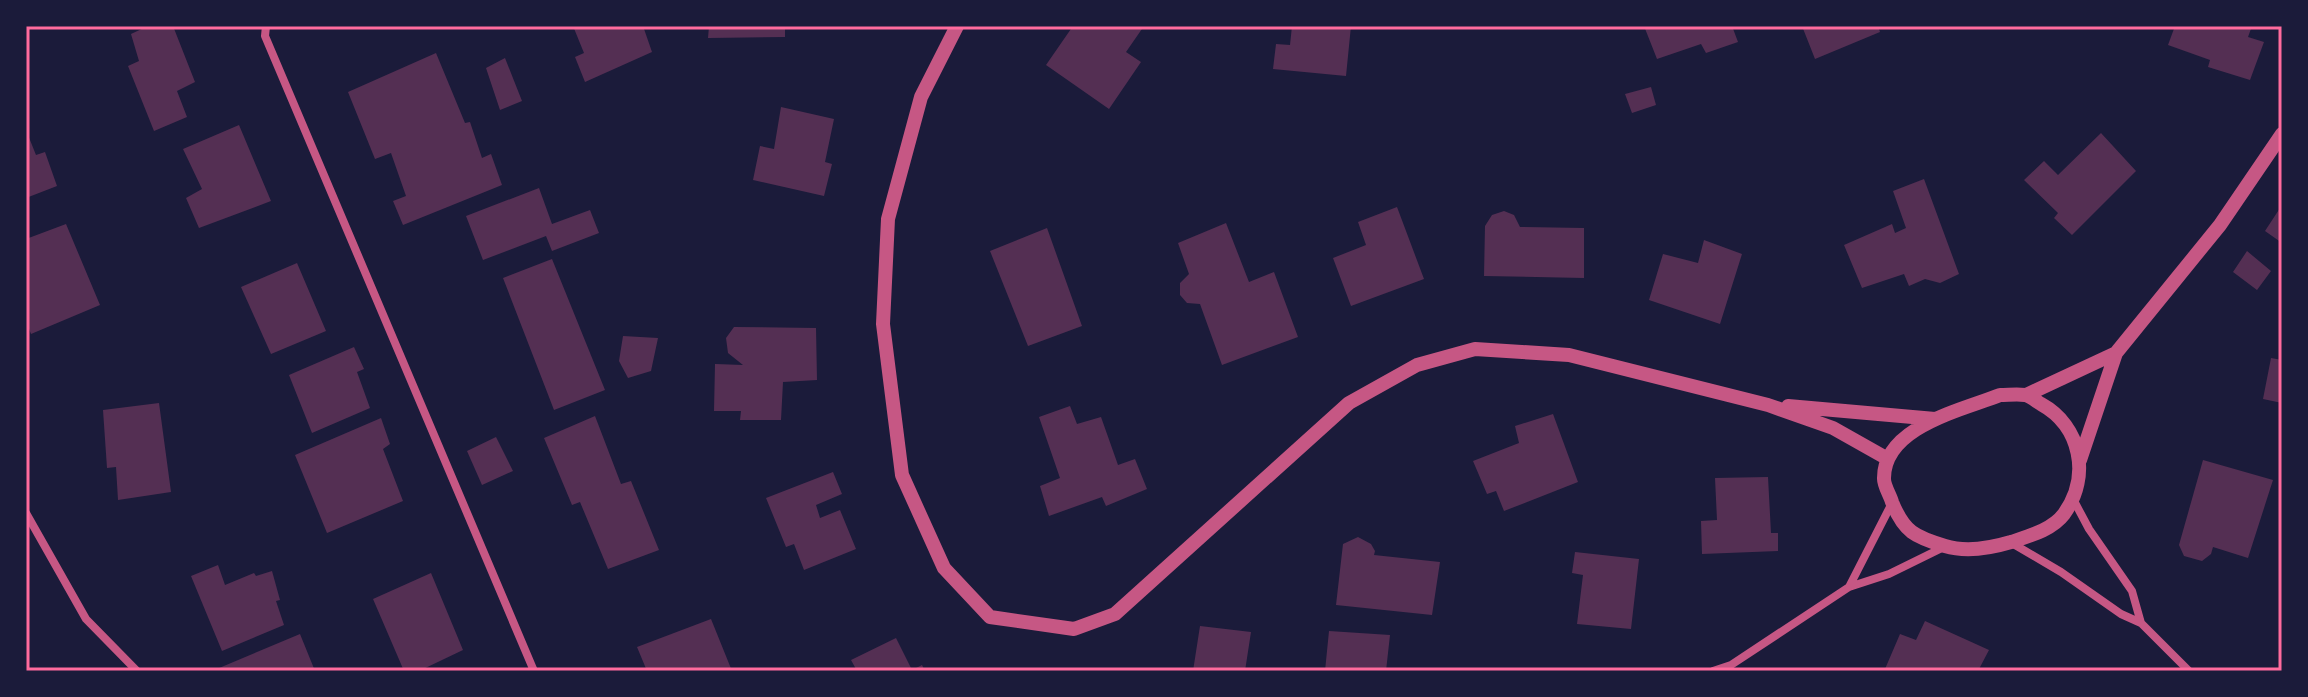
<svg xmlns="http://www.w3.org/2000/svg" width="2308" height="697" viewBox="0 0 2308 697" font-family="Lora,serif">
<rect width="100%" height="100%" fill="#1b1b3a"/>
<path fill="#542f53" d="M148 26H173L195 82 177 91 187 117 154 131 128 66 139 61 131 34Z
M573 26H643L652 52 585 82 575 57 584 53Z
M709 26H785V37L708 38Z
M1073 26H1144L1126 52 1141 62 1109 109 1046 65Z
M1292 26H1351L1346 76 1273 69 1276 44 1290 45Z
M1644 26H1732L1738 42 1706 53 1701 44 1657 59Z
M1802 26H1878L1880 32 1815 59Z
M2175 26H2252L2248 37 2264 42 2250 80 2208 67 2210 60 2168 45Z
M436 53 465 123 470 122 482 158 491 154 502 185 403 225 393 201 406 196 391 153 375 159 348 92Z
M505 58 522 101 500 110 486 68Z
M1651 87 1656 105 1632 113 1625 94Z
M781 107 834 119 825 162 832 164 824 196 753 180 760 146 774 149Z
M239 125 271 201 199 228 186 198 202 189 183 149Z
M26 130 36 155 45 152 57 186 26 198Z
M2101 133 2136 171 2072 235 2054 218 2058 213 2024 180 2044 161 2058 175Z
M1924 179 1959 274 1940 283 1925 279 1909 286 1904 274 1862 288 1844 245 1892 224 1895 233 1906 228 1893 191Z
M539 188 552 224 590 210 599 233 552 251 546 236 483 260 466 216Z
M2282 205V243L2265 231Z
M1397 207 1424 279 1351 306 1333 258 1366 245 1358 222Z
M1504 211 1514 215 1520 227 1584 228V278L1484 276 1485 226 1492 215Z
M1226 223 1249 282 1274 272 1298 337 1222 365 1200 304 1187 303 1180 295V283L1189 274 1178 243Z
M66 224 100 305 31 334 26 321V239Z
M1047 228 1082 326 1028 346 990 251Z
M1704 240 1742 254 1720 324 1649 300 1663 254 1698 263Z
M2247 251 2271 271 2257 290 2233 272Z
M552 259 605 390 554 410 503 278Z
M297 263 326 331 271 354 241 287Z
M734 327 816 328 817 380 783 382 781 420H740L741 411H714L715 364 743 365 728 353 726 338Z
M623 336 658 338 651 371 628 378 619 361Z
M354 347 364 369 357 372 370 408 312 433 289 375Z
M2271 358 2282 360V403L2263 399Z
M159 403 171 492 118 500 116 467 107 468 103 410Z
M1070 406 1077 424 1101 417 1118 465 1135 459 1147 489 1106 506 1102 497 1049 516 1040 486 1060 478 1039 417Z
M1553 414 1578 482 1504 511 1496 491 1487 494 1473 461 1519 443 1515 426Z
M595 416 621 484 631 481 659 550 608 569 580 502 572 505 544 438Z
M381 418 390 444 383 449 403 501 327 533 295 455Z
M496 437 513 471 482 485 467 451Z
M2203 460 2273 480 2248 558 2213 547 2211 554 2202 561 2184 556 2179 545Z
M833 472 842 494 816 505 820 518 840 510 856 549 804 570 794 544 786 547 766 498Z
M1768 477 1771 533H1778V551L1702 554 1701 521 1717 520 1715 478Z
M1358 537 1371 544 1375 551 1374 555 1440 562 1432 615 1336 605 1343 544Z
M1575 552 1639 559 1631 629 1577 624 1583 575 1572 573Z
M218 565 225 585 254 573 256 576 272 571 280 600 276 601 284 625 222 651 191 576Z
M431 573 463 650 419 671H404L373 599Z
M711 619 732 671H647L637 647Z
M1925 621 1989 650 1978 671 1885 669 1900 634 1916 640Z
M1200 626 1251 632 1245 671H1193Z
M1329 631 1390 635 1386 671H1325Z
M300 634 315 671H212Z
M896 638 912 670 922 665 925 671H857L851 660Z"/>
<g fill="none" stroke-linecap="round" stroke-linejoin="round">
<path stroke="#c65784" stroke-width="8" d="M266 26 265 36 534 671
M2073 499 2089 529 2132 591 2141 623
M26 513 86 619 137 671
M2010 542 2061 572 2121 614 2141 623 2189 671
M1849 587 1892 503
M1713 671 1731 665 1849 587 1889 574 1944 547"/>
<path stroke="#c65784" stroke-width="14" d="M957 26 921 97 888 219 883 324 902 475 944 568 990 617 1074 629 1115 614 1349 403 1417 365 1475 349 1569 355 1768 405 1833 428 1888 459
M2000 395C2008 395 2018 394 2025 395 2030 396 2036 401 2041 404 2081 426 2091 476 2064 514 2052 530 2029 536 2011 542 1991 548 1965 552 1945 546 1915 537 1904 532 1892 502 1890 495 1884 486 1884 479 1883 427 1962 410 2000 395Z
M2026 395 2116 353
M1788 406 1935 419
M2080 460 2116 353 2220 225 2282 134"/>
</g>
<rect width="2308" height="697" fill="none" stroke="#1b1b3a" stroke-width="56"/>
<rect x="28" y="28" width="2252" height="641" fill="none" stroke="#ff6b9d" stroke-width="3"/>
</svg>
